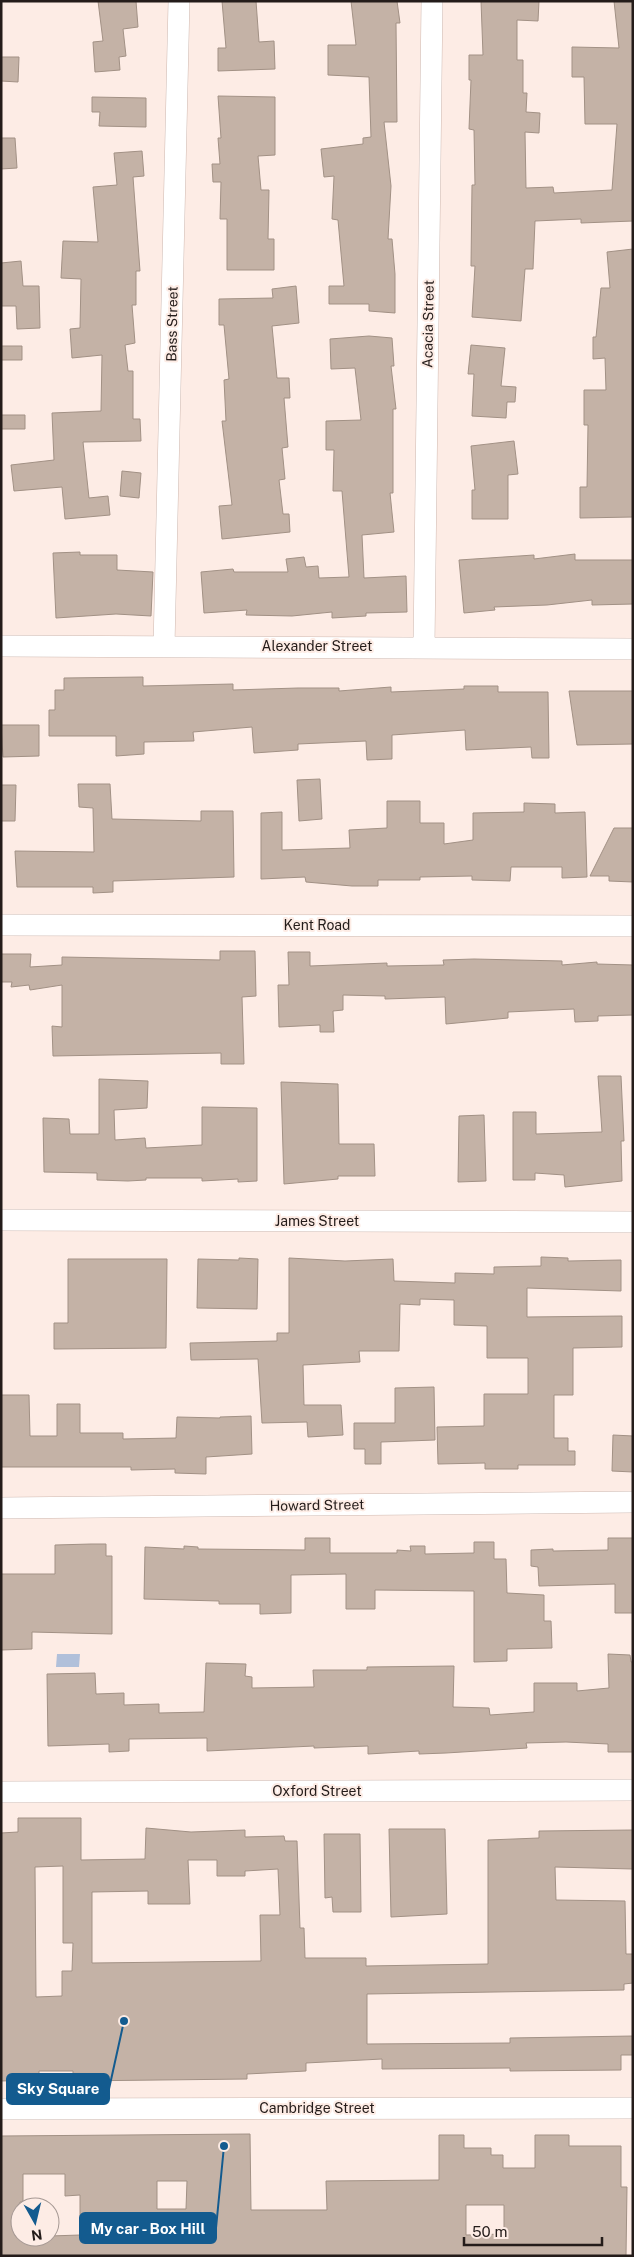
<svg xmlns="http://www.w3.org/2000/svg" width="634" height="2257" viewBox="0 0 634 2257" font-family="'Public Sans',sans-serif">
<rect width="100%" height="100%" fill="#fdece5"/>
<path fill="#b1c0da" d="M57 1654H80L79 1667H56Z"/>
<path fill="#c4b2a6" stroke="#a29185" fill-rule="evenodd" d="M98 1H136L138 27 123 29 126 56 119 57 120 70 95 72 93 42 103 41Z
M222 1H256L259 42 274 41 275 69 218 71V48H226Z
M351 1H397L400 23H396L397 122H384L391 186 388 239H392L395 274V313L369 311V304H329V286H344L338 220 332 219 334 176 324 177 321 149 363 144V138L371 137 369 77 328 75V45H356Z
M481 1H539L538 21 517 20V60H523V93H527L526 112 540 113 539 133 525 132 526 188 553 187 554 193 612 190 617 124H585L584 77H572V47L619 48 614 1H633V221L581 223V219L535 221 533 269H525L521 321 472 317 475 266H471L472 185H475L474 130 469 129 471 80H469V55H483Z
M1 57H19L18 82 1 81Z
M218 96 275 97V155L258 156 261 190H269L268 239H274V270H227V219H220L221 182H213L212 164H220L218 138H221Z
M92 97 146 98V127L99 126 100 112H92Z
M1 138H15L17 168 1 169Z
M142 151 144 176 133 177 140 271H136V305H132L135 343 125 345 128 371H133V419H140L141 441 83 442 89 498 108 496 110 515 65 519 62 487 14 491 11 465 54 460 52 413 101 411 102 355 72 358 70 329 80 328 81 279 61 278 63 241 98 242 93 187 117 185 114 153Z
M633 249V517L580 518V487H587L588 425H584V390H606L605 358 593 359V337H596L601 288H610L607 252Z
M21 261 23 286H39L40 328 17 329 16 306H1V263Z
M296 286 299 323 272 326 277 378H289L290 398H284L288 447 282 448 285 479 279 480 283 514H289L290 532 222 539 219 506 232 505 222 421H226L224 380 229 379 224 325H219V299L273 298 272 289Z
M369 336 392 338 394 366H391L396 409H393V493H390L394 532 362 535 364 578 406 576 407 612 366 613V616L332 618V612L292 616 246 615 247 610 204 613 201 572 233 569 234 572H288L286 559 304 557 306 567 318 566 319 578 349 577 342 491H333L334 450H326V421L361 420 355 368 331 369 330 339Z
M471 345 505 348 501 386 516 387 515 402H507L506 418 472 416 474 374H468Z
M1 346H22V360H1Z
M1 415H25V429H1Z
M514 441 518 474 508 475V519H472V490H475L471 446Z
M122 471 141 473 139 498 120 496Z
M80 552V555H117V570L153 572 151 616 116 614 56 618 53 553Z
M575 554V560H633V604L592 605V600L547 605 494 607 495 610 464 613 459 560 534 555V559Z
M143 677V686L233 684V690L298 688H339V691L391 687V692L464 689V686H498V692H548L549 758H532L531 747 466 750 465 730 392 735V759L367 760 366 741 298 744V750L254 753 252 727 193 732 194 741 144 742V754L116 756V736H49V710H55V690H64V678Z
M569 691H633V744L577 745Z
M1 725H39V756L3 757Z
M320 779 322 819 299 821 297 780Z
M78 784H110L112 819 201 821V811H233L234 877 113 881V892L93 893V887H17L15 851 94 852 93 808 79 807Z
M1 785H16L15 821H1Z
M387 801H420V823H444V844L473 840V813L524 812V803L555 804V813L585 812 587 877 562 878V867H511L510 881 472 880V876L420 877V880H378V886H352L306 882 305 877 261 879V813L282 812V850L350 848 349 830 387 828Z
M614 828H633V882L609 881V876H590Z
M220 951H255L256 996 242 997 244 1064H221V1053L53 1056 52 1026 62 1027V985L30 990 29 985 11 987 12 982H1V954H31L30 967 62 965V957L220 960Z
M288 952H310V966L387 963V966L444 965 443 960 474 959 562 961V965L597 962V964L633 965V1015L598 1016V1021L575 1022 574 1009 508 1012V1018L446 1024 445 997 385 999V996L343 995V1010L333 1011 334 1032H320V1025L279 1027 278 985H289Z
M598 1076H621L624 1141H621L622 1181 565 1187 564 1175 535 1173V1180H513V1112H536V1134L602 1132Z
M99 1079 148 1081 147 1108 114 1110 115 1140 145 1138 146 1148 202 1145V1107L257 1108V1181L238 1182V1179L202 1181V1178H146V1180L128 1181 97 1180V1173L44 1172 43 1118 69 1119 70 1134H99Z
M281 1082 338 1084 339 1144H374L375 1176H338V1179L284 1184Z
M484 1115 486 1181 458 1182 459 1116Z
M541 1257 568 1258V1261L621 1260V1291L527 1288V1317L622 1316V1347L573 1348V1395H554V1438H568V1451H575V1465H518V1469H485V1463L438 1464 437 1427 484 1426V1394H528V1358H487V1326L454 1325V1300L420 1299V1305L400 1304 399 1351H359L360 1362 303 1365 304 1405H341L343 1435 308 1437 307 1422 262 1423 258 1359 191 1360 190 1343 277 1341V1333H289V1258L345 1261 393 1259 394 1281 455 1283V1273L494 1274V1267L541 1266Z
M239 1258 258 1259 257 1309 197 1308 198 1259 239 1260Z
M68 1259H167L166 1348 54 1349V1323H68Z
M434 1387 435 1440 381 1442V1464H365V1449H354V1423H395V1388Z
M1 1395H29L30 1436H57V1404H80V1433H123V1439L176 1438 177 1417 220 1418V1417L251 1416 252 1454 206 1457V1474L175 1473V1469L131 1470V1467H1Z
M613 1435 633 1436V1472L612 1471Z
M305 1538H330V1553H397V1550L411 1551 410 1546H425V1554L474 1553V1542H494V1559H506L507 1593 544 1595V1621H551L552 1648 507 1649V1661L474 1662V1591L375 1590V1609H346V1574L291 1575V1613L260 1614V1604H219V1601L144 1599 145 1547 184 1549V1546L198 1547V1549L305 1550Z
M608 1538H633V1613H615V1584L539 1586 538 1567 531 1566V1550L553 1549V1551L608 1550Z
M91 1544H106V1556H112V1634L32 1632V1649L1 1650V1574H55V1545Z
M608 1654 630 1655 631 1662H633V1752H608V1744L566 1742 526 1743 527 1748 446 1753 419 1754V1751L368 1754V1746L314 1748V1746L207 1751V1738L129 1739V1751L109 1752V1744L48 1746 47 1674 95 1673 96 1694 124 1693V1705L159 1704V1713L204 1712 206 1663 246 1664 245 1676 252 1677V1688L314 1687 313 1670H367V1667L454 1666 453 1707 489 1708 490 1715 534 1712V1683H577V1691L609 1688Z
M18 1818H81V1860L145 1859 146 1828 191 1832 245 1830V1837L284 1836 285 1841H297L300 1928H304L305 1958H366V1966L488 1964V1840L539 1838V1831L633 1830V1869L555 1867 556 1900 625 1901 626 1954H633V1983L624 1984V1990L367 1994V2044L510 2043V2038L633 2036V2055H621V2070L510 2071V2068L382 2069V2059L306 2063V2071L247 2074V2079L73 2081V2071H39V2080L1 2081V1833L18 1832ZM188 1860H217V1876H245V1871L278 1869 280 1915H260L261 1961 92 1963V1892L148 1891V1904H190ZM63 1866V1943H73L72 1971H62V1996L36 1997 35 1867Z
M389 1829H445L447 1914 391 1917Z
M324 1834H360L361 1912H333L332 1897 325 1898Z
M250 2134 251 2210H327L326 2181 439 2180V2135H464V2148H491V2155H503V2168H535V2135H569V2146H621V2187H627L626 2256H1V2136ZM23 2174H65V2196L80 2195V2235L20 2237V2202H23ZM157 2181H187L186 2209H157ZM466 2205H504V2234L466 2235Z"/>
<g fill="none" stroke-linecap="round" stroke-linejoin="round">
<g stroke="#ceb9b1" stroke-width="22">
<path id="minor" d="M1 646 633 649
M164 646 179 1
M424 647 432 1
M1 925 633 926
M1 1220 633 1222
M1 1508 633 1502
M1 1792 633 1790
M1 2109 633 2108"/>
</g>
<use href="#minor" stroke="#fff" stroke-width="21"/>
</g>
<g text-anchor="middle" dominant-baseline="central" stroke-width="4" stroke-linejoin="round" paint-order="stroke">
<g font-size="14" fill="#241c1a" stroke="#fdece5">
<text transform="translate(172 324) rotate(-89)">Bass Street</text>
<text transform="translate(428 324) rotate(-89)">Acacia Street</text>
<text x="317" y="646">Alexander Street</text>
<text x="317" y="925">Kent Road</text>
<text x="317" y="1221">James Street</text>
<text transform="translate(317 1505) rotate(-1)">Howard Street</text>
<text x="317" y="1791">Oxford Street</text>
<text x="317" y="2108">Cambridge Street</text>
</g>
</g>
<path fill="none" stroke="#135b8f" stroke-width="2" d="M124 2021L109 2089M224 2146L216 2228"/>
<g fill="#135b8f" stroke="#fdece5" stroke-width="2">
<circle cx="124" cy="2021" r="5"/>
<circle cx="224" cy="2146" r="5"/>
</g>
<g fill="#135b8f" stroke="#135b8f" stroke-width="2">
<rect x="7" y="2074" width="102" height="30" rx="5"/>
<rect x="80" y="2213" width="136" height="30" rx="5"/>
</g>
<g font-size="15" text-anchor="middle" font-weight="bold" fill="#fff">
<text x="58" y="2094">Sky Square</text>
<text x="148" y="2234">My car - Box Hill</text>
</g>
<rect width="634" height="2257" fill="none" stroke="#241c1a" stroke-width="5"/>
<g transform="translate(35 2222) rotate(172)"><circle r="24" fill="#fdece5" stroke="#a69994"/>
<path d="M0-4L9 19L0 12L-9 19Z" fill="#135b8f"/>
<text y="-8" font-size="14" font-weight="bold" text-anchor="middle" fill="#241c1a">N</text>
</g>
<path d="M464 2237v8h138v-8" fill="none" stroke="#241c1a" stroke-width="2.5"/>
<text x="472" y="2237" font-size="15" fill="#241c1a" stroke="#fdece5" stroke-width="4" paint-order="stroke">50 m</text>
</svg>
